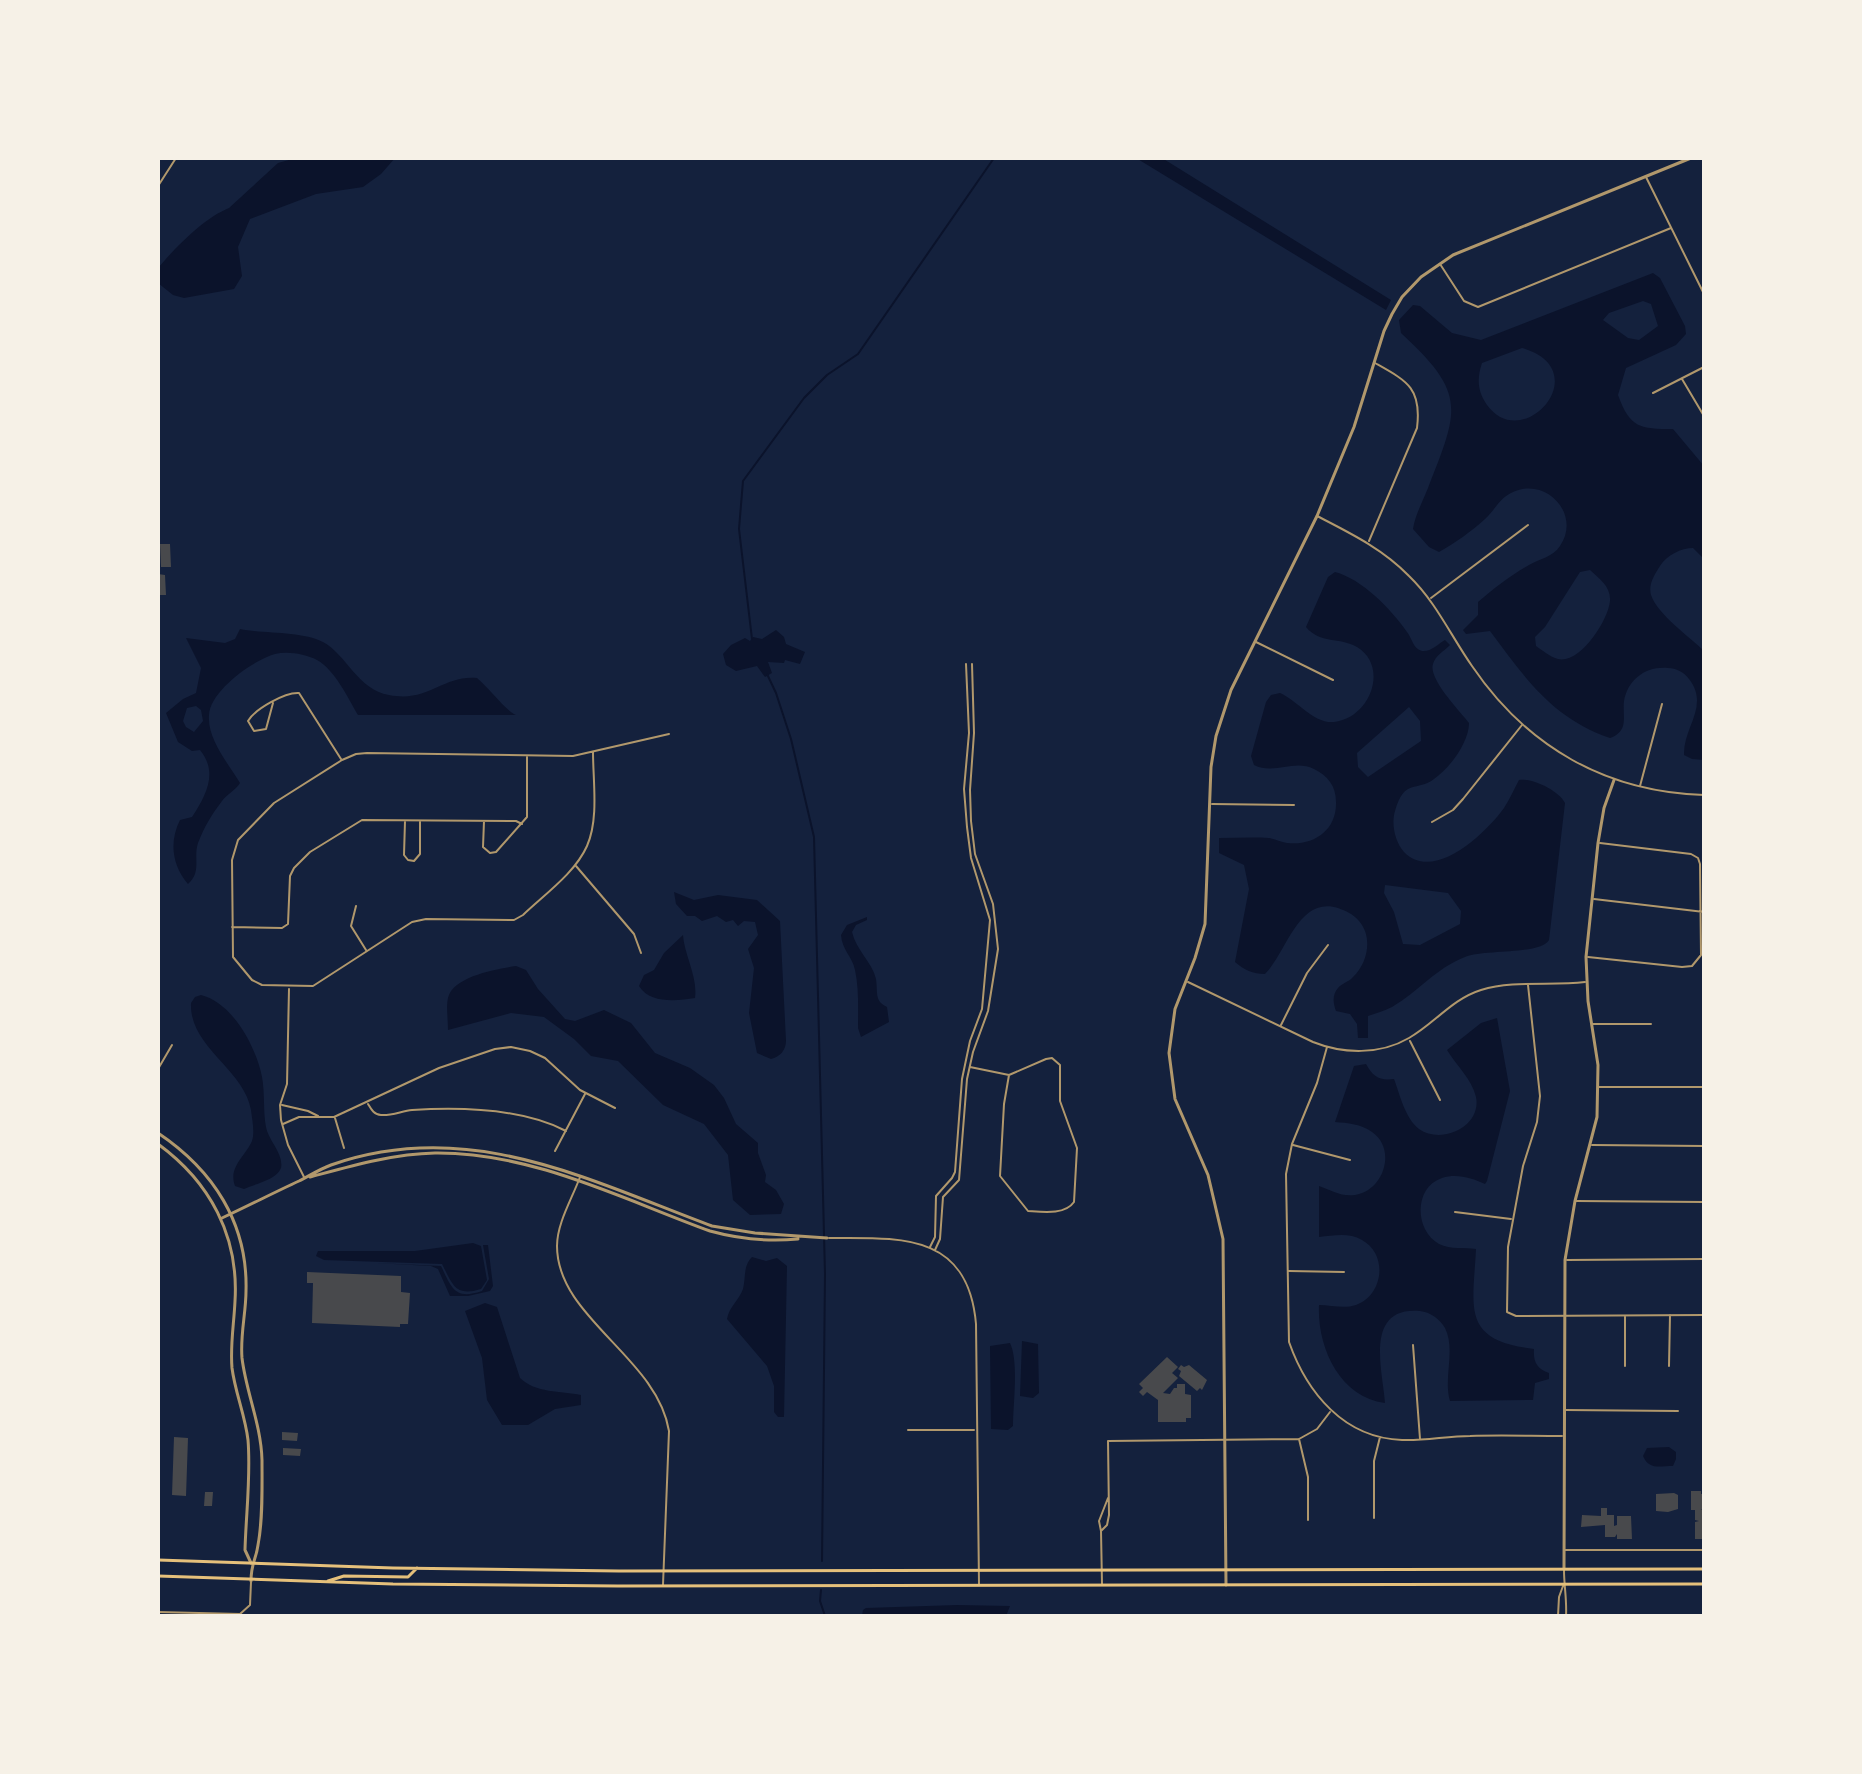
<svg xmlns="http://www.w3.org/2000/svg" width="1862" height="1774" viewBox="0 0 1862 1774" font-family="'Archivo Narrow',sans-serif">
<rect width="100%" height="100%" fill="#14213d"/>
<path fill="#0b132b" fill-rule="evenodd" d="M296 158H395L381 174 363 187 316 194 250 219 238 247 242 276 234 289 184 298 173 295 158 283V268C176 247 204 218 229 208L278 163Z
M1136 158H1162L1391 300 1386 310Z
M1653 273 1660 278 1685 326 1686 334 1676 345 1626 368 1618 395C1630 428 1640 429 1673 429L1704 466V559L1693 548C1681 548 1667 555 1660 566 1655 574 1648 584 1651 595 1657 614 1690 637 1704 651V760L1692 759 1684 755C1683 727 1710 706 1689 679 1684 672 1676 668 1668 668 1646 666 1628 679 1624 701 1623 709 1625 719 1623 726 1621 732 1616 736 1610 738 1552 718 1525 678 1490 631L1466 634 1463 630 1478 615V602C1493 589 1511 575 1529 565 1539 559 1553 557 1560 546 1582 514 1545 475 1511 493 1500 498 1494 511 1485 519 1472 531 1455 543 1439 552L1429 547 1413 529C1415 515 1423 501 1428 488 1459 409 1467 394 1401 333L1399 320 1413 305 1420 306 1452 333 1481 340ZM1643 301 1651 304 1658 326 1639 340 1628 338 1603 320 1609 313ZM1522 348C1598 370 1523 455 1487 405 1477 391 1477 378 1482 363ZM1590 570C1600 579 1611 587 1610 601 1608 621 1580 664 1558 659 1550 657 1542 650 1536 646L1535 637 1545 627 1580 572Z
M1335 572C1362 579 1391 609 1407 632 1412 638 1413 649 1422 651 1431 652 1438 644 1445 640L1450 645C1444 651 1435 656 1433 664 1428 679 1460 711 1469 723 1469 742 1450 768 1434 779 1417 792 1404 778 1395 811 1391 824 1395 842 1404 852 1434 883 1486 833 1504 808 1510 799 1514 789 1519 780 1533 778 1559 791 1565 803L1549 940C1540 955 1485 949 1465 957 1436 968 1418 992 1392 1007 1384 1011 1376 1013 1368 1016V1038H1358L1357 1024 1350 1014 1336 1011C1333 1003 1332 995 1338 988 1342 983 1349 982 1353 977 1368 963 1373 937 1359 921 1353 914 1346 911 1338 908 1298 896 1287 952 1265 974 1253 974 1244 970 1235 962L1249 889 1244 865 1219 853V838C1236 838 1253 837 1269 838 1275 839 1281 842 1287 843 1314 846 1337 830 1336 802 1336 786 1328 776 1314 769 1294 759 1274 775 1254 765L1251 756 1266 702 1271 695 1280 693C1298 701 1314 724 1334 722 1371 718 1389 666 1357 647 1340 637 1320 644 1306 627L1328 577ZM1409 707 1420 721 1421 741 1368 777 1358 767 1357 753ZM1385 885 1448 893 1461 911 1460 924 1420 945 1403 944 1394 912 1384 893Z
M240 629C264 634 302 631 323 642 346 654 358 690 389 695 429 703 442 675 477 678 488 687 507 712 516 715H358C348 698 335 670 317 660 305 654 288 651 275 654 253 660 210 691 209 715 207 739 228 763 240 783 235 791 228 793 222 801 212 814 204 827 198 843 193 858 202 872 188 884 172 865 169 842 180 820L192 817C207 794 218 772 200 750L192 751 178 742 166 713 183 699 196 693 201 668 186 638 225 643 235 639ZM196 706 201 710 203 721 194 732 186 727 183 721 187 708Z
M776 630 784 637 786 644 805 652 800 664 785 660 784 663 768 662 772 673 765 677 757 666 736 671 726 665 723 654 731 645 745 638 750 641 753 637 762 639Z
M674 892 694 900 718 895 757 900 780 921 786 1041C786 1050 780 1057 771 1059L757 1053 749 1013 754 968 748 949 758 935 755 922 744 921 738 926 733 920 726 922 717 916 702 921 695 916H687L676 904Z
M867 917V920L856 925 852 932C856 950 872 962 876 979 878 992 874 1001 887 1007L889 1022 861 1037 858 1028C858 1009 859 988 855 970 852 956 842 950 841 935L847 925Z
M683 935C684 954 698 977 695 998 677 1001 650 1004 639 986L644 975 654 970 664 953Z
M516 966 526 970 538 989 565 1019 575 1021 604 1010 631 1023 655 1053 690 1068 714 1085 724 1098 736 1124 758 1143V1153L766 1175 765 1182 776 1190 784 1204 781 1214 750 1215 733 1200 728 1155 704 1124 663 1105 618 1061 591 1056 574 1039 544 1017 511 1013 448 1030C448 1019 446 1007 448 998 453 976 498 969 516 966Z
M201 995C233 1003 256 1047 262 1077 265 1093 263 1111 266 1127 268 1140 284 1154 281 1168 277 1180 254 1184 244 1189L235 1186C228 1167 245 1157 252 1141 255 1132 252 1119 251 1110 244 1069 189 1047 191 1003L195 997Z
M1497 1018 1510 1091 1487 1181 1485 1184C1472 1178 1457 1173 1442 1178 1414 1187 1414 1230 1439 1244 1451 1250 1464 1247 1476 1249 1473 1309 1461 1340 1534 1349 1533 1362 1537 1369 1549 1373V1379L1535 1383 1533 1400 1450 1401C1443 1378 1456 1350 1445 1328 1440 1319 1430 1312 1420 1311 1363 1306 1383 1372 1385 1403 1339 1397 1317 1346 1319 1305 1331 1305 1344 1309 1356 1305 1384 1295 1388 1254 1362 1240 1348 1232 1333 1236 1319 1237V1186C1331 1190 1341 1197 1355 1195 1384 1191 1397 1149 1372 1132 1361 1124 1348 1123 1335 1122L1354 1066 1366 1064C1373 1077 1380 1081 1394 1079 1400 1095 1405 1118 1419 1129 1441 1145 1482 1127 1476 1097 1472 1079 1456 1065 1447 1050L1481 1023Z
M473 1243 481 1246 487 1280 481 1289C455 1297 453 1285 442 1264L324 1260 316 1256 318 1251H415Z
M483 1245H488L493 1286 490 1291 468 1296H450L438 1269 431 1266 375 1263 441 1266C452 1289 455 1300 482 1291L489 1279Z
M752 1257 766 1261 777 1258 787 1266 784 1417H778L774 1412V1386L767 1366 727 1319C729 1307 739 1300 743 1289 746 1277 743 1266 752 1257Z
M485 1303 497 1307 520 1378C535 1393 561 1391 581 1395V1405L555 1409 528 1425H502L487 1400 482 1358 465 1311Z
M1022 1341 1038 1344 1039 1393 1033 1398 1020 1396Z
M1010 1343C1019 1362 1013 1404 1013 1426L1008 1430 991 1429 990 1346Z
M1669 1447 1676 1452V1459L1673 1466C1659 1466 1649 1470 1643 1456L1647 1448Z
M957 1605 1010 1606 1006 1616H862L863 1610 866 1608Z"/>
<g fill="none" stroke-linecap="round" stroke-linejoin="round">
<path stroke="#0b132b" stroke-width="2" d="M752 639 739 529 743 481 804 398 827 375 858 354 994 158
M767 674 776 693 791 739 814 837 825 1274 822 1561
M821 1590 820 1601 825 1616"/>
</g>
<path fill="#48494c" d="M160 544H170L171 567H161Z
M158 574 165 575 166 595H158Z
M307 1272 401 1276V1292L410 1293 408 1324H400V1327L312 1323 313 1283H307Z
M1167 1357 1178 1367 1172 1373 1178 1378 1163 1393 1170 1394 1174 1388H1177V1384H1185V1394L1191 1395V1418H1186V1422H1158V1400L1147 1392 1143 1396 1139 1392 1143 1388 1139 1384Z
M1181 1365 1184 1367 1189 1365 1207 1380 1202 1390 1200 1388 1197 1391 1179 1376 1181 1371 1178 1369Z
M282 1432 298 1433 297 1441 282 1440Z
M174 1437 188 1438 186 1496 172 1495Z
M283 1448 301 1449 300 1456 283 1455Z
M1691 1491H1701V1494H1704V1508L1701 1510H1704V1539H1695V1522L1699 1521 1695 1520V1510H1691Z
M205 1492H213L212 1506H204Z
M1674 1493 1678 1495V1509L1668 1512 1656 1511V1494Z
M1601 1508H1607V1515H1614V1526L1617 1525V1516H1631L1632 1539H1617V1534L1615 1537H1605V1525L1581 1527 1582 1515 1601 1516Z"/>
<g fill="none" stroke-linecap="round" stroke-linejoin="round">
<path stroke="#b1986c" stroke-width="2" d="M1646 177 1704 294
M158 186 176 158
M1440 264 1464 301 1478 307 1671 228
M1682 379 1704 416
M1653 393 1704 367
M1317 516C1350 533 1383 549 1409 576 1436 602 1451 636 1472 666 1527 747 1606 792 1704 795
M1369 541 1417 428C1422 388 1407 381 1375 363
M1431 598 1528 525
M1256 642 1333 680
M273 703 266 729 254 731 248 721C255 709 285 692 299 693L341 759
M593 752C593 781 599 819 587 846 575 873 545 894 523 915L514 920 426 919 412 922 313 986 262 985 252 980 233 957 232 860 238 840 274 803 342 760 356 754 367 753 573 756 669 734
M1640 786 1662 704
M1212 804 1294 805
M405 821 404 855 408 860 414 861 420 854V821
M484 821 483 847 490 853 496 852 527 817V756
M1432 822 1453 810 1463 799 1522 725
M576 866 634 934 641 953
M1594 899 1704 912
M356 906 351 926 366 950
M232 927 282 928 288 924 290 876 294 868 310 852 362 820 516 821 522 824
M1588 957 1682 967 1692 966 1701 955 1700 864 1698 858 1691 854 1600 843
M1188 982 1313 1042C1343 1054 1380 1055 1409 1038 1434 1024 1452 999 1481 990 1514 980 1551 986 1585 982
M1528 985 1540 1096 1537 1122 1523 1166 1508 1247 1507 1312 1516 1316 1704 1315
M289 989 287 1084 280 1105 281 1120 288 1145 304 1177
M1592 1024H1651
M1281 1025 1307 973 1328 945
M1410 1041 1440 1100
M1327 1047 1317 1083 1292 1144 1286 1174 1289 1342C1307 1393 1344 1438 1402 1440 1425 1441 1447 1436 1470 1436 1500 1435 1531 1436 1562 1436
M970 1067 1009 1075 1046 1059 1052 1058 1060 1065V1101L1077 1148 1074 1202C1065 1215 1043 1212 1028 1211L1000 1176 1004 1104 1009 1075
M158 1069 172 1045
M1599 1087H1704
M368 1104C371 1109 374 1115 381 1115 391 1116 402 1111 412 1110 461 1107 522 1108 566 1131
M282 1105 308 1111 318 1116
M335 1118 344 1148
M283 1124 299 1117H334L439 1068 495 1049 511 1047 530 1051 545 1058 580 1090 615 1108
M1293 1145 1350 1160
M1592 1145 1704 1146
M555 1151 585 1094
M580 1177C572 1199 557 1223 557 1246 557 1318 657 1357 669 1431L663 1585
M1576 1201 1704 1202
M1455 1212 1511 1219
M829 1238C900 1238 968 1232 976 1324L979 1584
M930 1247 935 1237 936 1196 952 1178 955 1172 962 1079 970 1041 982 1009 990 920 971 858 967 827 964 789 969 733 966 664
M935 1250 940 1239 943 1197 959 1180 967 1079 973 1052 988 1011 998 949 993 904 975 854 971 821 970 790 974 733 972 664
M1567 1260 1704 1259
M1289 1271 1344 1272
M1625 1316V1366
M1413 1345 1420 1439
M1669 1366 1670 1315
M1565 1410 1678 1411
M908 1430H974
M1299 1439 1308 1477V1520
M1108 1498 1099 1521 1101 1531 1107 1525 1109 1515 1108 1441 1299 1439 1317 1429 1330 1412
M1374 1518V1461L1380 1437
M1101 1531 1102 1584
M1565 1550H1704
M1564 1570C1564 1586 1567 1600 1566 1616
M158 1612 240 1614 250 1605 251 1582
M1558 1616 1559 1597 1563 1586"/>
<path stroke="#b1986c" stroke-width="3" d="M158 1133C213 1170 248 1223 246 1291 246 1313 240 1335 242 1358 246 1392 261 1424 262 1460 262 1487 263 1519 258 1545 256 1560 251 1563 251 1581
M158 1144C210 1182 239 1236 235 1301 234 1324 230 1345 232 1368 235 1392 245 1415 248 1440 251 1476 246 1513 245 1550L251 1563
M310 1177C351 1166 392 1154 435 1153 532 1152 622 1199 710 1231 739 1239 767 1242 798 1239
M222 1218C248 1206 273 1193 299 1181 309 1176 320 1169 331 1165 468 1117 586 1179 712 1226L755 1233 827 1238
M1564 1569 1565 1260 1575 1201 1597 1117 1598 1065 1588 1001 1586 957 1598 843 1604 808 1614 780
M1226 1585 1223 1239 1208 1175 1175 1099 1169 1053 1175 1009 1195 958 1205 924 1211 767 1216 736 1231 690 1317 516 1354 427 1384 331 1392 314 1402 297 1421 277 1453 255 1691 158"/>
<path stroke="#e5c07b" stroke-width="3" d="M158 1560 393 1568 619 1571 1704 1569
M158 1576 393 1584 618 1586 1704 1584
M328 1581 344 1576 408 1577 417 1568"/>
</g>
<rect width="1862" height="1774" fill="none" stroke="#f6f1e7" stroke-width="320"/>
</svg>
